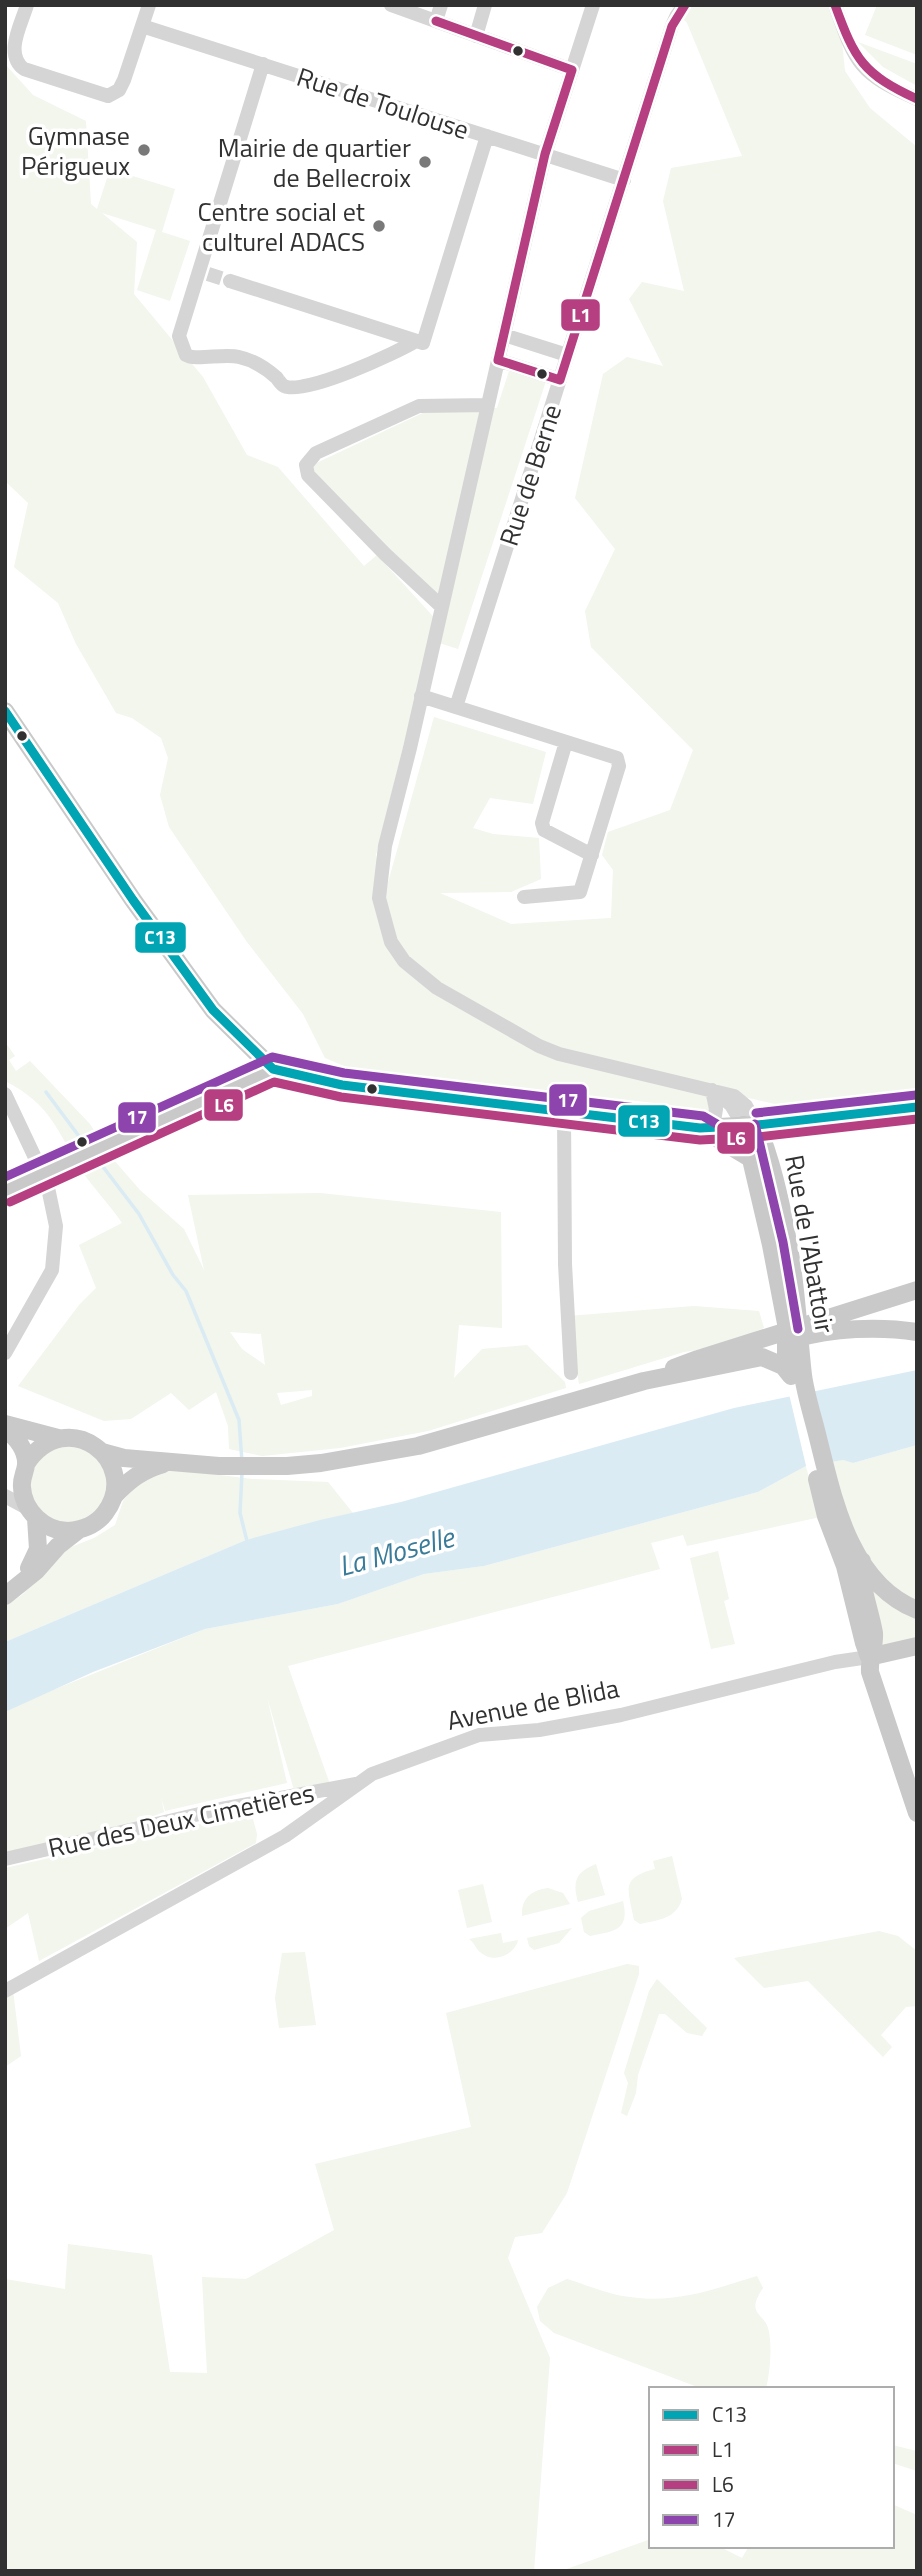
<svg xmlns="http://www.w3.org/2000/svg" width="922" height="2576" viewBox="0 0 922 2576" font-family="'Titillium Web',sans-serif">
<rect width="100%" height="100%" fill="#fff"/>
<path fill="#f2f6ed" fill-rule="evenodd" d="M670 5H830L841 33 845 71 870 108 917 147V1099L792 1108 731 1094 705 1116 678 1118 621 1112 419 1082 356 1071 325 1058 303 1014 247 942 169 827 160 795 168 758 161 738 132 718 116 713 76 644 58 603 14 567 28 503 5 481V64L33 95 86 121 91 204 97 209 110 169 175 189 162 232 190 241 170 301 137 290 156 230 102 213 137 242 134 294 203 377 247 455 278 467 364 566 377 555 440 624 447 607 308 467 427 411 497 408 509 371 546 381 458 649 430 640 376 855 384 897 434 717 546 752 533 804 490 798 473 828 493 834 539 838 541 879 511 892 440 893 511 924 611 918 613 870 602 855 608 832 670 810 693 750 591 647 585 611 615 549 575 498 603 374 627 357 663 366 629 299 642 282 684 291 663 201 671 168 742 156 687 23Z
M877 5H917V55L865 35Z
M858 42 917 64V86L883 67Z
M5 1042 15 1056 9 1060 16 1071 30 1061 90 1124 113 1159 140 1190 184 1229 204 1270 188 1195 320 1193 501 1212 502 1328 459 1325 454 1378 482 1349 527 1345 565 1382 566 1388 428 1431 340 1448 262 1456 229 1449 228 1426 216 1392 189 1410 171 1393 131 1419 104 1421 18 1386 79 1305 96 1288 79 1245 122 1223C110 1205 94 1189 82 1171 56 1130 52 1105 5 1081ZM230 1332 261 1334 265 1365 242 1349ZM312 1390V1396L281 1405 277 1393Z
M694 1306 759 1311 764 1328 721 1346 684 1352 579 1384 568 1316Z
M30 1484a39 39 0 1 1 78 0a39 39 0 1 1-78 0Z
M917 1445V1646L869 1657 825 1516 687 1546 683 1535 651 1543 660 1569 288 1666 331 1787 294 1790 267 1697 287 1783 165 1811 161 1797 164 1812 92 1839 5 1859V1712L28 1700 205 1629 338 1604 424 1574 484 1566 758 1492 806 1466 812 1490 832 1460H843L853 1463Z
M171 1469 252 1479 328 1482 353 1513 246 1540 5 1642V1606L22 1595 66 1549 94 1538 115 1525 123 1501 142 1476Z
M718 1551 729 1599 724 1601 735 1644 711 1649 690 1558Z
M245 1814 247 1820 253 1819 257 1834 256 1843 39 1961 28 1913 5 1929V1868Z
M672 1856 682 1899C676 1919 658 1920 640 1924L634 1920C628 1889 620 1878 655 1869L653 1861Z
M596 1864 605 1895 578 1902C572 1881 576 1872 596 1864Z
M483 1884 492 1922 467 1928 458 1890Z
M548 1888 563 1893 570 1904 522 1916C521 1898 532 1890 548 1888Z
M623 1901C630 1931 614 1931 590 1936L584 1932 581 1918 589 1911Z
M572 1928 559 1943 534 1950 529 1946 527 1938Z
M879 1931 898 1936 917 1951V2006L906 2007 881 2035 892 2047 883 2057 808 1981 764 1988 734 1958Z
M501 1933 503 1943 518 1940C514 1956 493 1964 480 1952 475 1948 475 1943 469 1939Z
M305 1952 316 2025 279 2028 275 1998 282 1953Z
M627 1964 639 1966V1974L567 2193 542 2233 515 2237 508 2258 550 2358 534 2571H5V2279L65 2289 68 2244 152 2255 170 2372 207 2373 202 2277 246 2279 334 2230 315 2164 471 2127 446 2013Z
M657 1979 707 2028 702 2036 687 2033 665 2014H659L638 2075 636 2093 627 2116 621 2113 628 2083 624 2073 649 1991Z
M13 1990 21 2056 5 2067V1997Z
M757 2276 763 2288C744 2316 766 2312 769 2332 772 2350 770 2371 766 2389H703L554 2333 540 2321 537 2307 548 2288 567 2279C587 2285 609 2295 630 2297 675 2304 715 2289 757 2276Z
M892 2445 917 2451V2471L892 2463Z
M892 2504 917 2515V2571H561L651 2539V2546H718L742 2558 749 2546H892Z"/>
<path fill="#daebf4" d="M917 1370V1445L853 1463 843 1460 806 1466 758 1492 484 1566 424 1574 338 1604 205 1629 93 1672 5 1712V1642L246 1540 320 1520 401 1502 734 1408Z"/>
<path fill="#fff" d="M814 1388 833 1464 807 1470 789 1394Z"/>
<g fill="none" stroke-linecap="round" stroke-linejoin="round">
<path stroke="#daebf4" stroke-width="3.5" d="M46 1092 87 1147
M94 1155 139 1214 173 1275 186 1291 239 1420 242 1462
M242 1473 240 1513 247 1541"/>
<path stroke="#d6d6d6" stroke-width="14" stroke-dasharray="14 7" stroke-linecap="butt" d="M208 274 230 281"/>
<path stroke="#d5d5d5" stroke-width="14" d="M27 5C21 25 4 54 24 69L108 96 119 90 124 80 149 5
M391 5 572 70
M593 5 545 154 410 748 385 846 379 898 391 942 404 961 437 988 539 1046 559 1054 734 1096 746 1106 757 1125
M835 5C856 64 858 73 917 99
M436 21 441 5
M142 26 624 180
M476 36 485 5
M263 64 179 336 186 355C196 361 224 353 239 357 253 360 267 369 277 378 277 379 283 386 284 386 304 396 396 353 416 341
M230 281 423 343 487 136
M504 335 567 355
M498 360 560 380
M442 607 385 554 308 475 306 465 316 453 419 406 488 405
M421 696 617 758 619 766 580 892 524 897
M456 707 672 26 677 15 685 5
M566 742 542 823 544 830 592 855
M712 1090 716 1109 713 1127
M5 1094 47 1183 56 1226 52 1270 5 1353
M722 1097 731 1105 743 1125
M564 1112 565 1264 571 1373
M5 1496 29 1509
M5 1859 221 1809 356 1784
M5 1991 285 1836 372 1774 479 1735 539 1730 621 1715 835 1662 869 1657"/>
<path stroke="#c9c9c9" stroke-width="18" d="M5 711 133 900 213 1010 273 1069
M743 1125 771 1245 789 1339
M757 1125C773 1164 782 1206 789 1248 797 1290 798 1332 803 1375 806 1397 814 1420 819 1442 834 1502 851 1584 917 1610
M700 1128 750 1158
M5 1191 273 1069 342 1085 700 1128 757 1125 917 1107
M786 1331V1354L790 1374
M795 1339C832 1328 879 1326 917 1332
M674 1368 698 1359 917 1290
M5 1424 58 1438
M5 1430C17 1437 27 1451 26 1465 25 1473 21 1479 22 1487 23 1510 44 1531 68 1531 83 1530 96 1525 105 1513 143 1463 67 1402 26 1464
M102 1452 124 1458 219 1466H287L321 1463 418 1446 644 1381 762 1357 783 1366 791 1376
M817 1479 826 1516 845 1566 864 1643 869 1657
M114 1496C129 1480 142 1470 163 1464
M862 1561C859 1585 870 1609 874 1633 875 1646 869 1658 870 1672L917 1813
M29 1568 38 1549 36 1518
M5 1596 36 1571 58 1546 80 1529
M869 1657 917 1646"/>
<g stroke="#fff" stroke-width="14">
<path id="bus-1" d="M5 711 133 900 213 1010 273 1069 342 1085 700 1128 757 1125 917 1107"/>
</g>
<g stroke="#fff" stroke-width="14">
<path id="bus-2" d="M835 5C855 60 863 74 917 99
M436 21 572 70
M572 70 545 154 498 360 560 380 672 26 685 5"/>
</g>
<g stroke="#fff" stroke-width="14">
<path id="bus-3" d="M10 1202 274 1082 341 1097 700 1140 758 1137 917 1119"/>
</g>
<g stroke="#fff" stroke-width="14">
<path id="bus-4" d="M756 1113 916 1095
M755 1124 783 1242 798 1329
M5 1177 272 1057 344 1073 703 1116 756 1147"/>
</g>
<use href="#bus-1" stroke="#00a4b2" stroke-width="9"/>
<use href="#bus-2" stroke="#b63f82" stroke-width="9"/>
<use href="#bus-3" stroke="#b63f82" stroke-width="9"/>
<use href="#bus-4" stroke="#8e44ad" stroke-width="9"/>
</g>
<g fill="#313131" stroke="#fff" stroke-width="2.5">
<circle cx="518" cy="51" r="6"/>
<circle cx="542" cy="374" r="6"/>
<circle cx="22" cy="736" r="6"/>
<circle cx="372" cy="1089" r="6"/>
<circle cx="82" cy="1142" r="6"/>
</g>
<g fill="#797979" stroke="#fff" stroke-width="2.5">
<circle cx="144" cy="150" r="7"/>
<circle cx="425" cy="162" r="7"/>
<circle cx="379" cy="226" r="7"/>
</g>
<g text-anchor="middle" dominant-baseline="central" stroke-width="7" stroke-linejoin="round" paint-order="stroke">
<g font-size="26" fill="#313131" stroke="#fff">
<text transform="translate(383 103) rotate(18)">Rue de Toulouse</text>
<text transform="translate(530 475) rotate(-72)">Rue de Berne</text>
<text transform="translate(810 1244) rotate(80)">Rue de l'Abattoir</text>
<text transform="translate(533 1704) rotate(-11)">Avenue de Blida</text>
<text transform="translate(181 1820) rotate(-12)">Rue des Deux Cimetières</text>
</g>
<g font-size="26" fill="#313131" stroke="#fff" text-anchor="end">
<text x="130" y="135">Gymnase<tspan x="130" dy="30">Périgueux</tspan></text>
<text x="411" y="147">Mairie de quartier<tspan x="411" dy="30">de Bellecroix</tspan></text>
<text x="365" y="211">Centre social et<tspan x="365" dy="30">culturel ADACS</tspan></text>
</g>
<g font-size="28" font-style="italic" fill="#397b99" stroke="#fff">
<text transform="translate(396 1551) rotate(-15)">La Moselle</text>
</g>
</g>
<g stroke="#fff" stroke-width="2.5">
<rect x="560" y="298" width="41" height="34" rx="7" fill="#b63f82"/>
<rect x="134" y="921" width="53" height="33" rx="7" fill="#00a4b2"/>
<rect x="548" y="1083" width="40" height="34" rx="7" fill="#8e44ad"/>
<rect x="203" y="1088" width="41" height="34" rx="7" fill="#b63f82"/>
<rect x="117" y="1101" width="40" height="33" rx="7" fill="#8e44ad"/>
<rect x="617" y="1104" width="54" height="34" rx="7" fill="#00a4b2"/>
<rect x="716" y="1121" width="40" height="34" rx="7" fill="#b63f82"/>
</g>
<g font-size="19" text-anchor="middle" font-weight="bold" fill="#fff">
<text x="581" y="322">L1</text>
<text x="160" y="944">C13</text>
<text x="568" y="1107">17</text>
<text x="224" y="1112">L6</text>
<text x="137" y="1124">17</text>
<text x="644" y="1128">C13</text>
<text x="736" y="1145">L6</text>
</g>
<rect width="922" height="2576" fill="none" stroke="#313131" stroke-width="14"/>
<rect x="649" y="2387" width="245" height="161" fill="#ffffff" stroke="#adadad" stroke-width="2"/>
<rect x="663" y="2410" width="35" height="10" fill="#00a4b2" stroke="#adadad" stroke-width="2"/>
<text x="712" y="2422" font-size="21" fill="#313131">C13</text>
<rect x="663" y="2445" width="35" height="10" fill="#b63f82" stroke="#adadad" stroke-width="2"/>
<text x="712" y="2457" font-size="21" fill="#313131">L1</text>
<rect x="663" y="2480" width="35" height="10" fill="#b63f82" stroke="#adadad" stroke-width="2"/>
<text x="712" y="2492" font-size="21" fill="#313131">L6</text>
<rect x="663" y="2515" width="35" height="10" fill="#8e44ad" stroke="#adadad" stroke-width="2"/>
<text x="712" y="2527" font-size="21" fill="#313131">17</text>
</svg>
